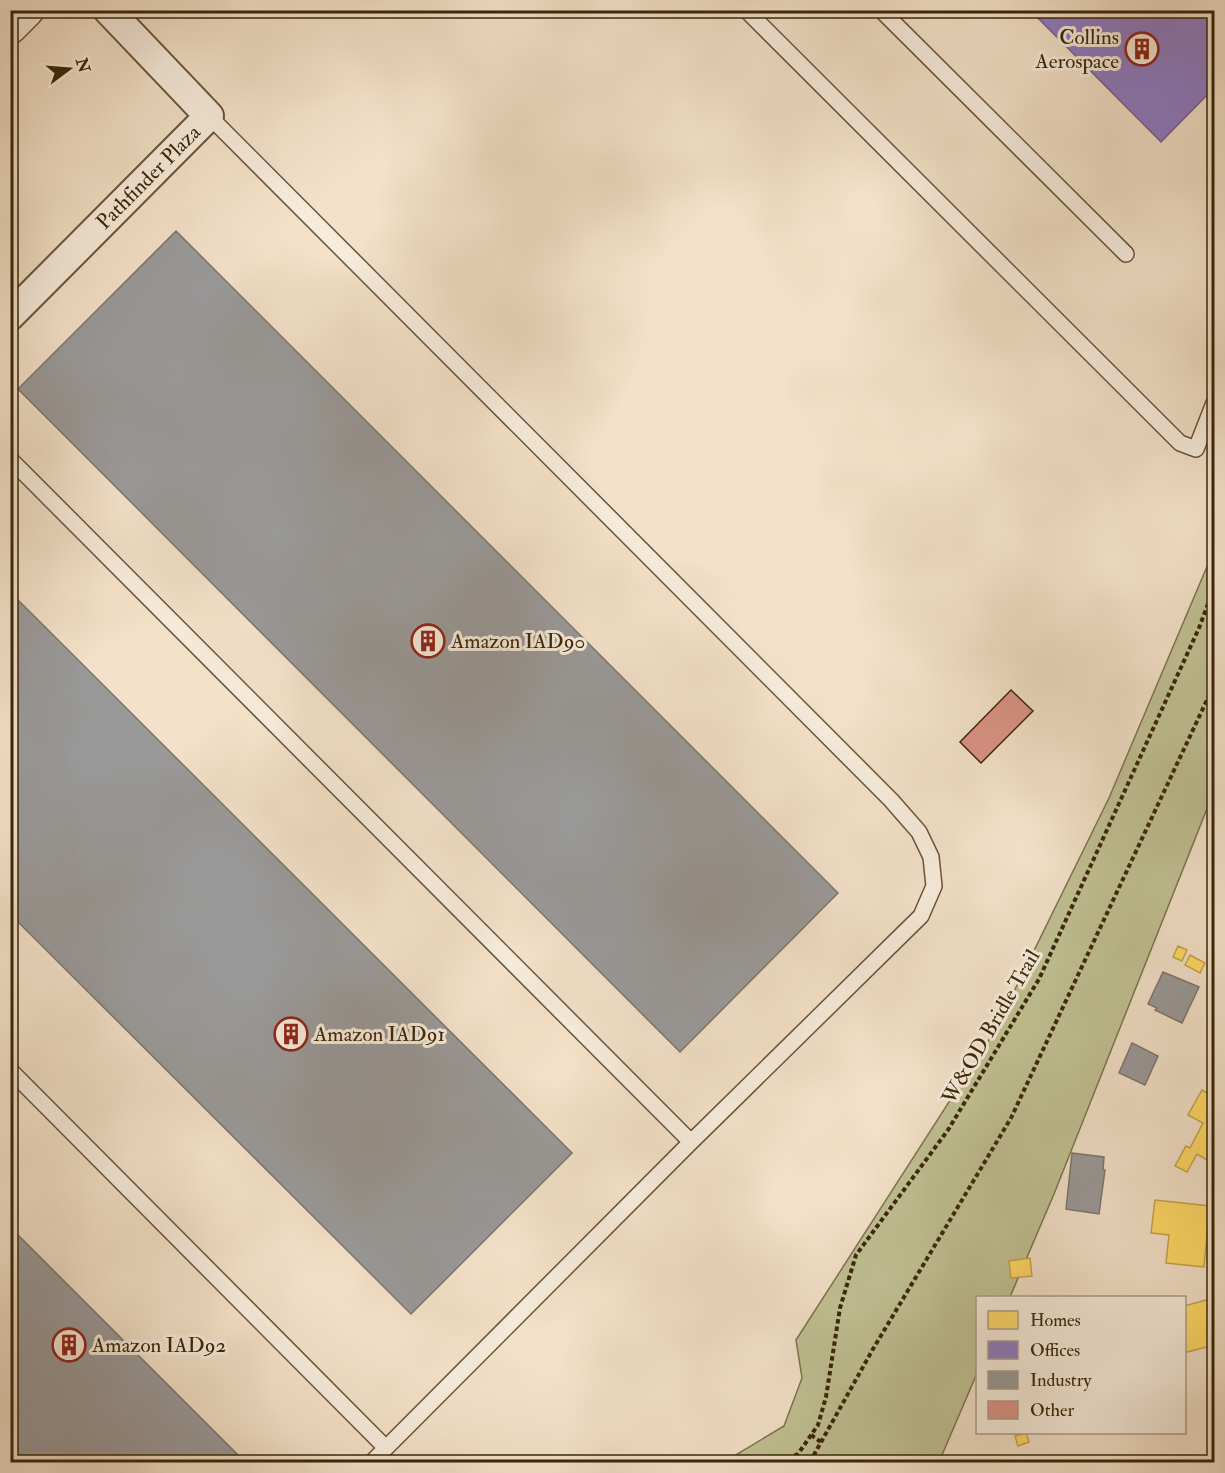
<svg xmlns="http://www.w3.org/2000/svg" width="1225" height="1473" viewBox="0 0 1225 1473" font-family="'IM FELL Double Pica',serif">
<rect width="100%" height="100%" fill="#f3e1c9"/>
<filter id="stains"><feTurbulence type="fractalNoise" baseFrequency=".00333" numOctaves="4"/><feColorMatrix values="0 0 0 0 .2 0 0 0 0 .09 0 0 0 0 .02 0 0 0 .5 -.17"/></filter>
<radialGradient id="worn" r=".72"><stop offset=".6" stop-color="#630" stop-opacity="0"/><stop offset="1" stop-color="#630" stop-opacity=".3"/></radialGradient>
<path fill="#c0c193" stroke="#7c744e" stroke-width="1.5" d="M1214 550V791L1054 1194 1010 1297 978 1298 977 1373 939 1462H724L784 1426 802 1378 796 1340 994 1032 1109 798Z"/>
<path fill="#ffd966" stroke="#c4a34a" stroke-width="1.5" d="M1178 946 1187 950 1182 961 1173 957Z
M1190 955 1205 963 1200 973 1185 965Z
M1202 1090 1214 1097V1164L1197 1154 1187 1172 1175 1166 1186 1146 1190 1148 1203 1123 1188 1115Z
M1155 1200 1210 1206 1204 1267 1166 1263 1169 1235 1151 1233Z
M1030 1258 1032 1276 1011 1278 1009 1261Z
M1210 1299 1214 1316V1345L1184 1353V1306Z
M1026 1433 1029 1442 1018 1446 1015 1436Z
M1214 1434V1462H1210L1205 1461Z"/>
<path fill="#8e7cc3" stroke="#74628b" stroke-width="1.5" d="M1030 10H1214V88L1161 142Z"/>
<path fill="#999" stroke="#7c766e" stroke-width="1.5" d="M176 231 838 893 680 1052 18 389Z
M10 592 572 1153 411 1314 10 914Z
M1163 972 1199 987 1182 1023 1155 1010 1157 1008 1148 1004Z
M1132 1043 1158 1056 1145 1085 1119 1073Z
M1072 1153 1104 1157 1103 1170H1105L1099 1214 1066 1209Z
M10 1227 245 1462H10Z"/>
<path fill="#da9387" stroke="#392609" stroke-width="1.5" d="M1011 690 1033 711 981 763 960 742Z"/>
<g fill="none" stroke-linecap="round" stroke-linejoin="round">
<g stroke="#685539" stroke-width="18">
<path id="service" d="M746 10 1180 443 1196 449 1214 403
M881 10 1126 254
M209 116 891 800 919 832 931 857 934 886 921 916 691 1142 372 1462
M10 459 691 1142
M10 1070 386 1448"/>
</g>
<g stroke="#685539" stroke-width="32">
<g id="minor">
<path id="s1" d="M10 316 209 116 108 10"/>
</g>
</g>
<g stroke="#685539" stroke-width="36">
<path id="tertiary" d="M10 27 27 10"/>
</g>
<path stroke="#392609" stroke-width="4" stroke-dasharray="4.5 3" stroke-linecap="butt" d="M811 1435 821 1442
M781 1462 798 1454 818 1425 826 1397 840 1308 856 1255 948 1130 1039 979 1199 628 1214 588
M810 1462 873 1349 1011 1118 1214 685"/>
<use href="#service" stroke="#f7ecdc" stroke-width="15"/>
<use href="#minor" stroke="#f7ecdc" stroke-width="28"/>
<use href="#tertiary" stroke="#f7ecdc" stroke-width="33"/>
</g>
<defs>
<g id="building-ring" transform="scale(1.725)"><circle r="9.5" fill="#f7ecdc" stroke="#8f2418" stroke-width="1.5"/><path d="M-4-6H4V6H1V3H-1V6H-4ZM-2.5-4.3h1.7v1.8h-1.7ZM.8-4.3h1.7v1.8H.8ZM-2.5-1h1.7V.8h-1.7ZM.8-1h1.7V.8H.8Z" fill="#8f2418"/></g>
</defs>
<g fill-rule="evenodd">
<use href="#building-ring" x="1142" y="49"/>
<use href="#building-ring" x="428" y="641"/>
<use href="#building-ring" x="291" y="1034"/>
<use href="#building-ring" x="69" y="1345"/>
</g>
<g text-anchor="middle" dominant-baseline="central" stroke-width="6" stroke-linejoin="round" paint-order="stroke">
<g font-size="21" fill="#392609" stroke="#f7ecdc" text-anchor="start">
<text x="1119" y="37" text-anchor="end">Collins<tspan x="1119" dy="24">Aerospace</tspan></text>
<text x="451" y="641">Amazon IAD90</text>
<text x="314" y="1034">Amazon IAD91</text>
<text x="92" y="1345">Amazon IAD92</text>
</g>
<g font-size="21" fill="#392609" stroke="#f7ecdc">
<text stroke="none"><textPath href="#s1" startOffset="196">Pathfinder Plaza</textPath></text>
<text transform="translate(991 1027) rotate(-60)">W&amp;OD Bridle Trail</text>
</g>
</g>
<rect width="1225" height="1473" fill="none" stroke="#f3e1c9" stroke-width="36"/>
<rect x="12" y="12" width="1201" height="1449" fill="none" stroke="#392609" stroke-width="3"/>
<rect x="18" y="18" width="1189" height="1437" fill="none" stroke="#392609" stroke-width="1.5"/>
<rect x="976" y="1296" width="210" height="138" fill="#f7ecdc" stroke="#ab9d88" stroke-width="1.5"/>
<rect x="988" y="1311" width="30" height="18" fill="#ffd966" stroke="#ab9d88" stroke-width="1.5"/>
<text x="1030" y="1326" font-size="18" fill="#392609">Homes</text>
<rect x="988" y="1341" width="30" height="18" fill="#8e7cc3" stroke="#ab9d88" stroke-width="1.5"/>
<text x="1030" y="1356" font-size="18" fill="#392609">Offices</text>
<rect x="988" y="1371" width="30" height="18" fill="#999999" stroke="#ab9d88" stroke-width="1.5"/>
<text x="1030" y="1386" font-size="18" fill="#392609">Industry</text>
<rect x="988" y="1401" width="30" height="18" fill="#da9387" stroke="#ab9d88" stroke-width="1.5"/>
<text x="1030" y="1416" font-size="18" fill="#392609">Other</text>
<g transform="translate(69 69) rotate(74)" stroke="#f7ecdc" stroke-width="4.5" paint-order="stroke">
<path d="M0-4.5L10 22L0 15L-10 22Z" fill="#392609"/>
<text y="-9" font-size="16" font-weight="bold" text-anchor="middle" fill="#392609">N</text>
</g>
<rect width="100%" height="100%" filter="url(#stains)"/>
<rect width="100%" height="100%" fill="url(#worn)"/>
</svg>
